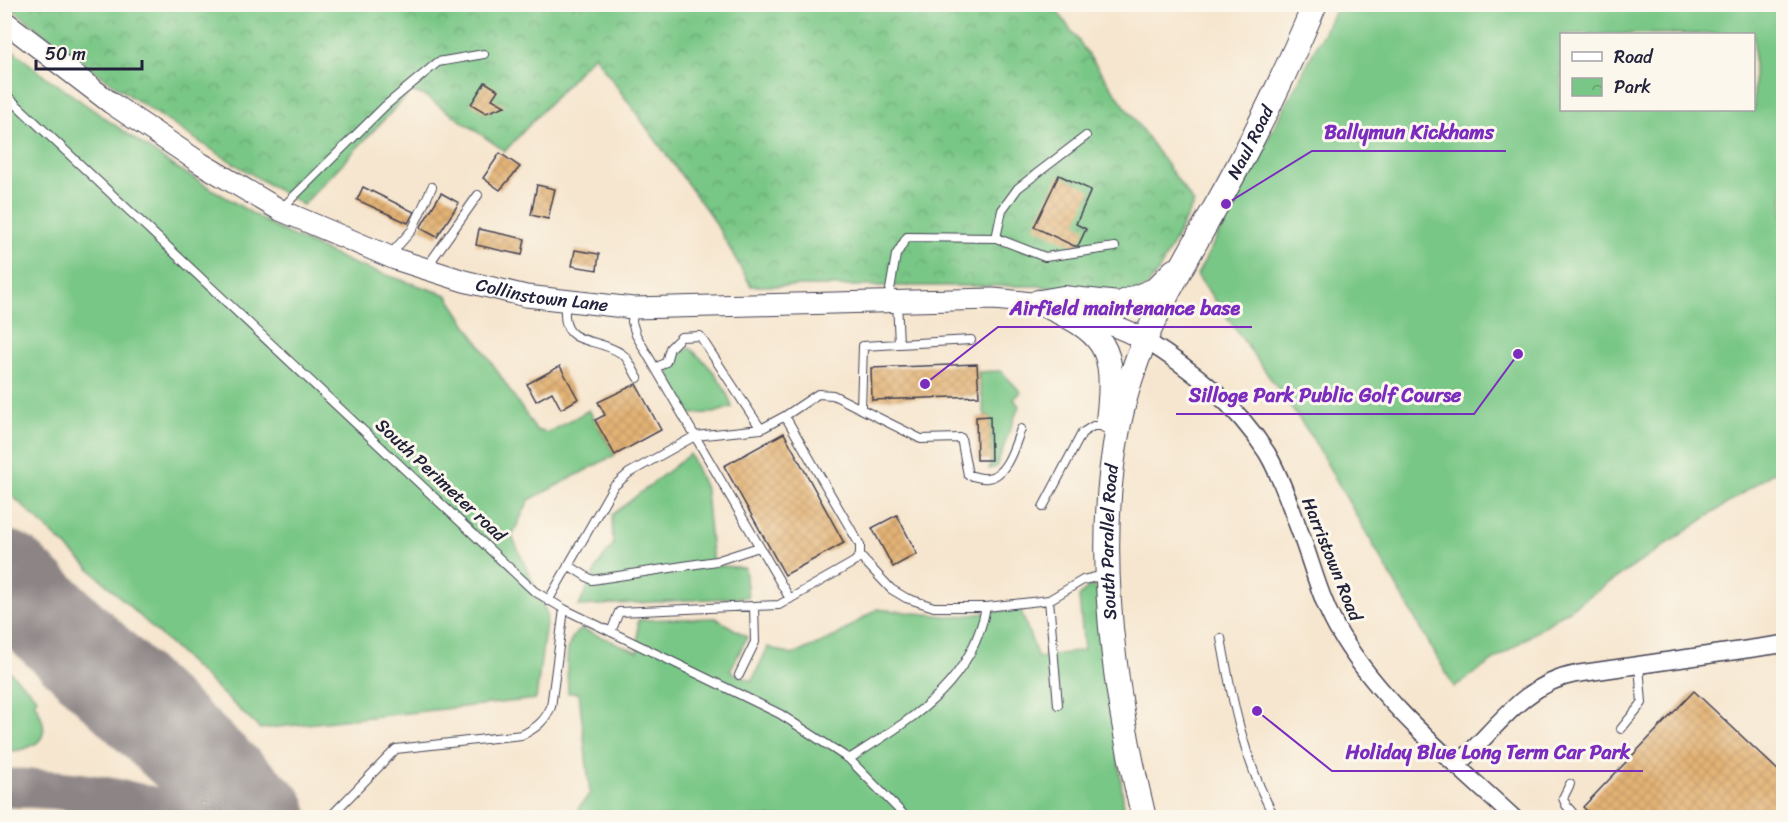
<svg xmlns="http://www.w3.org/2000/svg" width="1788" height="822" viewBox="0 0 1788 822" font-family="Sriracha,sans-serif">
<defs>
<pattern id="park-crowns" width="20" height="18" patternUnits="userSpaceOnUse" patternTransform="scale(1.5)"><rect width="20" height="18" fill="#79c786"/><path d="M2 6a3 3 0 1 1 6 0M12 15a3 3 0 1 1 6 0" fill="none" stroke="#63a16f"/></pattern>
<pattern id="building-cross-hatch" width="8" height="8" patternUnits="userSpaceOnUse" patternTransform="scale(1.5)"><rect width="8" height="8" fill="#e3b275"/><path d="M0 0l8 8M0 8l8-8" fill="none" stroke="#c29966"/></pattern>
</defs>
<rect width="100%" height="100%" fill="#fbf7ec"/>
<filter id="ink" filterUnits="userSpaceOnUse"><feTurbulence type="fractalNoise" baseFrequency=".0167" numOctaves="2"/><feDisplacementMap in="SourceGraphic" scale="12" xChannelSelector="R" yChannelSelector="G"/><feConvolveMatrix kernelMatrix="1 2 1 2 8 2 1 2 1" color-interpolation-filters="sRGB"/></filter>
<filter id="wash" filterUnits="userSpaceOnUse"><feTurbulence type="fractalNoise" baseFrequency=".008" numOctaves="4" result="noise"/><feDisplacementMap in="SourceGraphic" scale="24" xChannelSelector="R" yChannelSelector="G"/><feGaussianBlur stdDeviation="1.35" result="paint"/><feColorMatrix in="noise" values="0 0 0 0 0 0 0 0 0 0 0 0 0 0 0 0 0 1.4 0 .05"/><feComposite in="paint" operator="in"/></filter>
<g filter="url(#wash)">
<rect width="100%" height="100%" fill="#f6e6cf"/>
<path fill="#79c786" stroke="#4e7460" stroke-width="1.5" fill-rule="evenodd" d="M1338 5H1783V466L1454 687 1310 434 1197 275ZM1754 34V110H1562V34Z
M4 43 42 74 172 165 278 229 356 265 447 295 536 430 548 433 589 410 615 455 529 500 512 536 547 614 536 699 260 729 5 489Z
M690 348C710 366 724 381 732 407L714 413 686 414 668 370 680 353Z
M1001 371 1021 392 1014 399 1019 406 996 467 989 469 991 460 990 416H985L978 372Z
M690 454 706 491 713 565 745 568 748 597 579 606 597 567 613 545 612 515Z
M1090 585 1100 592 1125 817H572L590 793 579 693H568C568 673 561 639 582 629L638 652V620L716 618 747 637 730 671 752 681 768 647 792 655 836 636 877 609 956 617 1020 608 1038 658 1084 650 1079 597Z
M5 667 37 698 34 702C55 737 40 749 5 752Z"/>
<path fill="url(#park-crowns)" stroke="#4e7460" stroke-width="1.5" d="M7 5H1053L1194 203 1158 272 1146 288 1121 299 1039 286H751L713 219 594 55 505 151 425 96 411 91 303 205C200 145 100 79 7 5Z"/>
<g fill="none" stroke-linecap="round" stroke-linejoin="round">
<path stroke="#8c8485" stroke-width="39" d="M4 788C70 787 131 798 194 818"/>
<path stroke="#8c8485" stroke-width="96" d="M4 578 260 818"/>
</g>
<g id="blocks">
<path fill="url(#building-cross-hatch)" d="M485 82 498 90 492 99 505 106 486 113 471 104Z
M500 153 520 167 500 190 483 178Z
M1059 175 1091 190 1076 224 1086 229 1078 246H1074L1034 227Z
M537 185 555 189 548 219 531 215Z
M363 187 414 212 408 223 357 200Z
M441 193 459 203 437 237 420 228Z
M479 229 525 239 522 255 476 245Z
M575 250 599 254 597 270 572 266Z
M977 364 979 396 872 400 871 368Z
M560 366 578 399 561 409 552 392 536 401 527 384Z
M636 384 661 430 615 455 595 420 605 415 598 402Z
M990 416 991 460H977L976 417Z
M784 433 844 543 785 575 724 466Z
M897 515 917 554 893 567 872 528Z
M1694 691 1784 776V818H1594L1583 807Z"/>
</g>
</g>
<g filter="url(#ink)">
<use href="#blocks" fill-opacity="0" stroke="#423f51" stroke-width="1.5"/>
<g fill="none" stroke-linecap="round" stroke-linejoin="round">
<g stroke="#423f51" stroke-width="10">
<path id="service" d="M4 93 534 591 564 609 780 714 849 759 907 818
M280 210 385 106 438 62 484 54
M996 238 1002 210 1018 188 1086 136
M389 256 412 230 432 187
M426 268 478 195
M566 301C558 350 594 334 622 354 629 358 633 371 638 378
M888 301 896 255 907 237 996 238 1045 257 1115 247
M897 301 899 344
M633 309 632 322 636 335 790 599
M656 368 666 362 670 348 681 337 700 336 761 429
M861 409 863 346 971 340
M1043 507 1082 433 1093 426H1106
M860 556 891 589 906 598 934 607H986L1049 600 1083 580 1105 575
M568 565 592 580 716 561 759 547
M1049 600 1058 705
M548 601 613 487 629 473 695 436 761 429 785 416
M611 632 619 612 779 605 854 562 860 556V545L785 416 818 394 833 395 921 439 961 438 968 475C974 476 981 479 987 478 1007 477 1015 444 1021 429
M1221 638C1232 700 1244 762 1275 818
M739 675 755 642 754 606
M1621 729 1642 703 1639 665
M849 759C911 719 971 686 986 607
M1570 784 1563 798 1566 805 1577 818
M329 818 396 749 522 735C536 728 544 722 551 707L564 609"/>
</g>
<g stroke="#423f51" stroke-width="19">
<path id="minor" d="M1145 340C1193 370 1236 404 1267 453 1279 473 1289 501 1297 524 1312 562 1320 602 1342 637 1386 708 1454 762 1514 818
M1457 765C1495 731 1522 684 1576 674L1784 644"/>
</g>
<g stroke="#423f51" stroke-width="23">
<g id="tertiary">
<path id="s1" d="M4 21 111 103 202 164 280 210 395 259 464 281 526 296 633 308 993 299C1047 303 1096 314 1145 340"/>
</g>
</g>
<g stroke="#423f51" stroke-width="26">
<g id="secondary">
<path d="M1038 302C1106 332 1117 346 1108 421"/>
<path d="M1040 302 1063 298 1119 304 1155 290 1174 271"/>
<path id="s2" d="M1144 818C1108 670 1083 483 1145 340 1163 298 1186 260 1208 220 1248 152 1284 77 1315 4"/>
</g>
</g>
<use href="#service" stroke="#fff" stroke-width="8"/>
<use href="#minor" stroke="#fff" stroke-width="16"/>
<use href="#tertiary" stroke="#fff" stroke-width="21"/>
<use href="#secondary" stroke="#fff" stroke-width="24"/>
</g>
</g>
<g text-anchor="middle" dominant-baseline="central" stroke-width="6" stroke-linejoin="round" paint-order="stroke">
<g font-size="18" fill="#22223b" stroke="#fbf7ec">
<text stroke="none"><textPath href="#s2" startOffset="710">Naul Road</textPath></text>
<text stroke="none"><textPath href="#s1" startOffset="612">Collinstown Lane</textPath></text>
<text transform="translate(441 480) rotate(43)">South Perimeter road</text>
<text stroke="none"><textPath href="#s2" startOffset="279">South Parallel Road</textPath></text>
<text transform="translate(1332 559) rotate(68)">Harristown Road</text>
</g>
</g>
<path fill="none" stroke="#7b2cbf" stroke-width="2" d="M1226 204L1312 151H1506M925 384L998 327H1252M1518 354L1474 414H1176M1257 711L1332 771H1643"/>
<g fill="#7b2cbf" stroke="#fbf7ec" stroke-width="2">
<circle cx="1226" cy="204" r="6"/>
<circle cx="925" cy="384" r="6"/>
<circle cx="1518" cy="354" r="6"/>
<circle cx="1257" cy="711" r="6"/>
</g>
<g font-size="20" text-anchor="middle" font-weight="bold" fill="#7b2cbf" stroke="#fbf7ec" stroke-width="6" stroke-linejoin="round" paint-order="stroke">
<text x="1409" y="139">Ballymun Kickhams</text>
<text x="1125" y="315">Airfield maintenance base</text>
<text x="1325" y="402">Silloge Park Public Golf Course</text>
<text x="1488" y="759">Holiday Blue Long Term Car Park</text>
</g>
<rect width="1788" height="822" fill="none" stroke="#fbf7ec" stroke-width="24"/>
<rect x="1560" y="33" width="195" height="78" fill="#fbf7ec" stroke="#a4a2a5" stroke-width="1.5"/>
<rect x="1572" y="52" width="30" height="9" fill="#ffffff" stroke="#a4a2a5" stroke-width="1.5"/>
<text x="1614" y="63" font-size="18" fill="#22223b">Road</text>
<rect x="1572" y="78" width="30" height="18" fill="url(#park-crowns)" stroke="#a4a2a5" stroke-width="1.5"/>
<text x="1614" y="93" font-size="18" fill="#22223b">Park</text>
<path d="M36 60v9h106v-9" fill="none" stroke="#22223b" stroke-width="3"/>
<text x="45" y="60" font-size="18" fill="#22223b" stroke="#fbf7ec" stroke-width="4.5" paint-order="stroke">50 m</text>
</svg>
